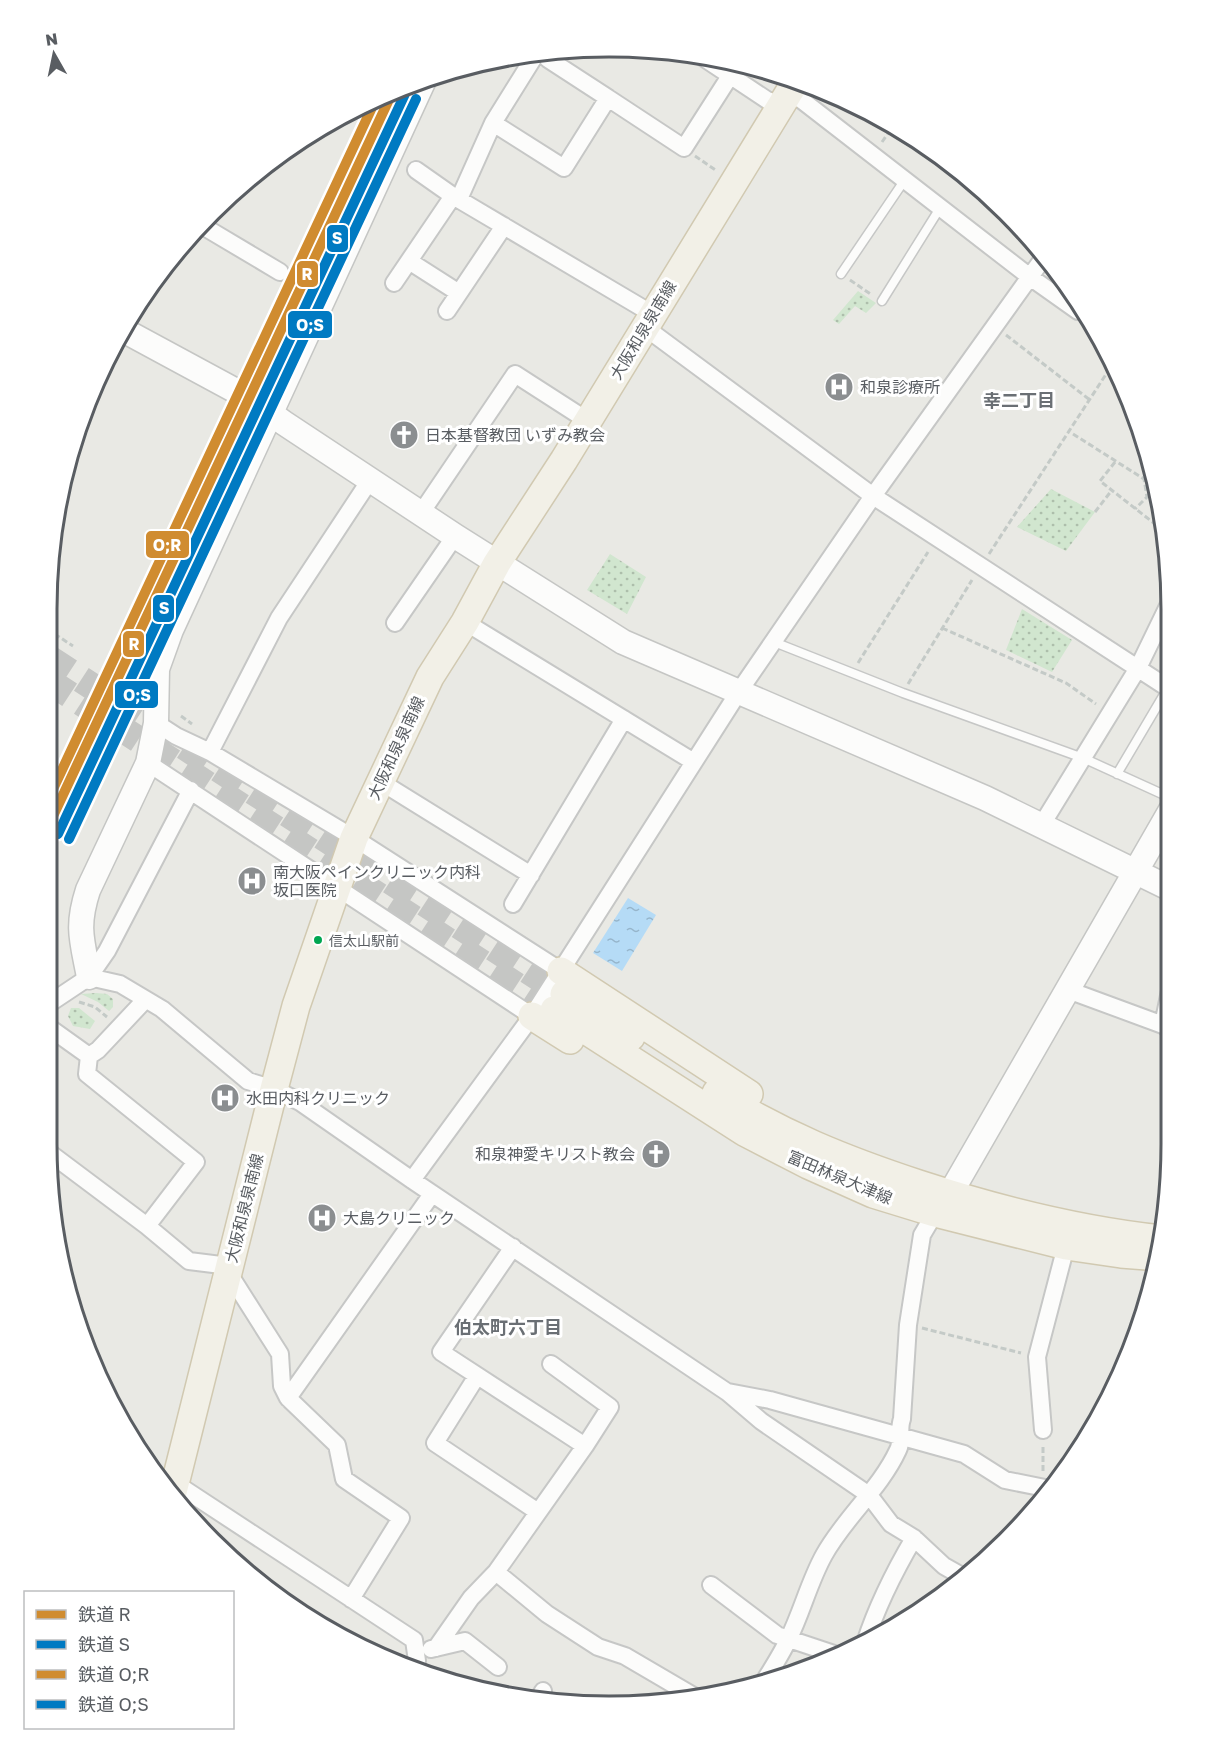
<svg xmlns="http://www.w3.org/2000/svg" width="1218" height="1753" viewBox="0 0 1218 1753" font-family="'Golos Text','Noto Sans JP',sans-serif">
<defs>
<pattern id="park-dots" width="8" height="8" patternUnits="userSpaceOnUse" patternTransform="scale(1.5)"><rect width="8" height="8" fill="#d1e6cf"/><path d="M2 2h.1M6 6h.1" fill="none" stroke="#adbeab" stroke-width="1.8" stroke-linecap="round"/></pattern>
<pattern id="water-ripples" width="26" height="14" patternUnits="userSpaceOnUse" patternTransform="scale(1.5)"><rect width="26" height="14" fill="#b5dbf6"/><path d="M2 4q2-2 4 0t4 0M15 11q2-2 4 0t4 0" fill="none" stroke="#96b5cb"/></pattern>
</defs>
<rect width="100%" height="100%" fill="#e9e9e4"/>
<path fill="url(#park-dots)" d="M858 291 876 303 866 313 855 306 839 324 833 320Z
M1051 489 1095 512 1066 551 1017 527Z
M610 554 646 577 627 614 587 590Z
M1022 609 1072 640 1052 672 1006 650Z
M96 993 107 994 113 999V1007L109 1011 98 1002 81 994Z
M71 1008H79L95 1021 90 1029 73 1026 68 1016Z"/>
<path fill="url(#water-ripples)" d="M628 898 656 915 622 971 593 953Z"/>
<g fill="none" stroke-linecap="round" stroke-linejoin="round">
<path stroke="#c5c6c4" stroke-width="27" stroke-dasharray="27 14" stroke-linecap="butt" d="M47 657 564 994
M47 680 554 1010"/>
<g stroke="#c6c7c6" stroke-width="11">
<path id="lane" d="M841 274 904 181
M882 301 940 208
M774 642 903 693 1083 758 1171 798
M1117 774 1169 686"/>
</g>
<g stroke="#c6c7c6" stroke-width="20">
<path id="street" d="M701 56 770 102 799 98 1030 277 1078 311
M548 59 608 98
M493 123 564 168 608 98 684 148 730 76
M416 170 453 196 644 309 654 334 873 496 1171 690
M459 199 493 123 536 54
M201 225 280 272
M409 261 459 293
M394 283 453 196
M447 311 504 226
M421 513 515 374 588 421
M465 622 694 762
M395 623 455 536
M156 723 176 736 210 752 354 838 561 971
M210 752 279 618 370 480
M148 763 532 1016
M381 782 531 875
M1041 826 1138 668 1171 600
M513 904 624 719
M89 977 107 951 191 790
M1068 990 1163 1025 1171 1031
M47 1005 89 977 120 984 162 1009 248 1081 274 1089 300 1102 412 1180 727 1392 761 1421 869 1495 891 1524 914 1538 944 1566 960 1575
M1163 1025 1171 986
M47 1026 89 1056 98 1050 145 1000
M89 1056 87 1074 196 1162 147 1226
M47 1151 147 1226 189 1261 229 1266
M412 1180 532 1016 738 693 873 496 1042 260
M513 1247 441 1352 585 1446
M228 1272 280 1354 282 1386 288 1398
M477 1376 435 1443 538 1512
M728 1392 770 1400 964 1454 1005 1480 1050 1489
M1043 1430 1037 1357 1066 1246
M175 1483 414 1640 417 1661 413 1669
M496 1572 547 1614 598 1647 625 1656 695 1697
M711 1585 777 1635 837 1655
M351 1599 401 1518 344 1479 337 1445 288 1398 432 1194
M865 1643C877 1606 894 1572 914 1538
M436 1648 471 1598 496 1572 585 1446 610 1407 551 1364
M431 1649 465 1641 498 1667
M765 1680C773 1667 782 1653 788 1640 802 1612 809 1582 824 1555 845 1517 880 1489 898 1450 903 1440 898 1429 902 1419L908 1325 922 1235 935 1213
M537 1702 543 1691"/>
</g>
<g stroke="#c5c6c4" stroke-width="27">
<path id="secondary" d="M125 331 249 398 284 423 455 536 623 642 985 798 1171 889
M89 977C82 940 76 927 88 890L148 763 156 723 157 669 171 630 424 80
M940 1207 950 1194 1171 810"/>
</g>
<g stroke="#d1c9b1" stroke-width="30">
<path id="primary" d="M561 971 749 1094
M564 994 631 1037
M554 1010 744 1132 808 1165 873 1194 935 1213 1066 1246 1121 1254 1160 1257
M532 1016 570 1040
M716 1093C781 1134 846 1160 919 1184 999 1210 1077 1230 1162 1239
M173 1492 274 1089 296 1006 354 838 430 677 465 622 497 563 564 460 796 81"/>
</g>
<path stroke="#c4cac7" stroke-width="3" stroke-dasharray="6 3" stroke-linecap="butt" d="M882 142 893 126
M695 156 717 171
M850 280 872 295
M1006 335 1090 400
M1073 434 1144 479 1147 497 1135 509
M1115 462 1100 481 1164 531
M1095 512 1112 490
M989 554 1114 362
M942 628 1066 683 1096 704
M47 629 73 646
M858 663 928 552
M908 684 972 580
M181 716 192 724
M79 1002 95 1007 107 1017
M922 1328 1021 1353
M1043 1447V1473"/>
<use href="#lane" stroke="#fcfcfb" stroke-width="8"/>
<use href="#street" stroke="#fcfcfb" stroke-width="16"/>
<use href="#secondary" stroke="#fcfcfb" stroke-width="24"/>
<use href="#primary" stroke="#f2f0e7" stroke-width="27"/>
<g stroke="#fff" stroke-width="15">
<path id="rail-1" d="M47 829 394 89"/>
</g>
<g stroke="#fff" stroke-width="15">
<path id="rail-2" d="M58 834 405 94"/>
</g>
<g stroke="#fff" stroke-width="15">
<path id="rail-3" d="M47 802 376 99"/>
</g>
<g stroke="#fff" stroke-width="15">
<path id="rail-4" d="M69 839 416 99"/>
</g>
<use href="#rail-1" stroke="#d08c30" stroke-width="10"/>
<use href="#rail-2" stroke="#007ac2" stroke-width="10"/>
<use href="#rail-3" stroke="#d08c30" stroke-width="10"/>
<use href="#rail-4" stroke="#007ac2" stroke-width="10"/>
</g>
<defs>
<g id="hospital-disc" transform="scale(1.5)"><circle r="9.5" fill="#8b8e90" stroke="#fff"/><path d="M-5-5h3v3.5h4V-5h3V5h-3V1.5h-4V5h-3Z" fill="#fff"/></g>
<g id="church-disc" transform="scale(1.5)"><circle r="9.5" fill="#8b8e90" stroke="#fff"/><path d="M-1.2-6h2.4v3.5h3.3v2.4h-3.3V6h-2.4V-.1h-3.3v-2.4h3.3Z" fill="#fff"/></g>
</defs>
<g fill-rule="evenodd">
<use href="#hospital-disc" x="839" y="387"/>
<use href="#church-disc" x="404" y="435"/>
<use href="#hospital-disc" x="252" y="881"/>
<use href="#hospital-disc" x="225" y="1098"/>
<use href="#church-disc" x="656" y="1154"/>
<use href="#hospital-disc" x="322" y="1218"/>
</g>
<circle fill="#00a651" stroke="#fff" stroke-width="2" cx="318" cy="940" r="5"/>
<g text-anchor="middle" dominant-baseline="central" stroke-width="6" stroke-linejoin="round" paint-order="stroke">
<g font-size="14" fill="#595d62" stroke="#fff" text-anchor="start">
<text x="329" y="940">信太山駅前</text>
</g>
<g font-size="16" fill="#595d62" stroke="#fff">
<text transform="translate(643 330) rotate(-59)">大阪和泉泉南線</text>
<text transform="translate(396 748) rotate(-65)">大阪和泉泉南線</text>
<text transform="translate(840 1177) rotate(23)">富田林泉大津線</text>
<text transform="translate(244 1208) rotate(-76)">大阪和泉泉南線</text>
</g>
<g font-size="16" fill="#595d62" stroke="#fff" text-anchor="start">
<text x="860" y="387">和泉診療所</text>
<text x="425" y="435">日本基督教団 いずみ教会</text>
<text x="273" y="872">南大阪ペインクリニック内科<tspan x="273" dy="18">坂口医院</tspan></text>
<text x="246" y="1098">水田内科クリニック</text>
<text x="635" y="1154" text-anchor="end">和泉神愛キリスト教会</text>
<text x="343" y="1218">大島クリニック</text>
</g>
<g font-size="18" font-weight="bold" fill="#6a6f74" stroke="#fff">
<text x="1019" y="400">幸二丁目</text>
<text x="508" y="1327">伯太町六丁目</text>
</g>
</g>
<path d="M0 0H1218V1753H0ZM609 57H609A552 552 0 0 1 1161 609V1144A552 552 0 0 1 609 1696H609A552 552 0 0 1 57 1144V609A552 552 0 0 1 609 57Z" fill="#fff" fill-rule="evenodd"/>
<path fill="none" stroke="#595d62" stroke-width="3" d="M609 57H609A552 552 0 0 1 1161 609V1144A552 552 0 0 1 609 1696H609A552 552 0 0 1 57 1144V609A552 552 0 0 1 609 57Z"/>
<g stroke="#fff" stroke-width="2">
<rect x="326" y="224" width="23" height="29" rx="6" fill="#007ac2"/>
<rect x="296" y="260" width="23" height="28" rx="6" fill="#d08c30"/>
<rect x="287" y="310" width="46" height="29" rx="6" fill="#007ac2"/>
<rect x="145" y="530" width="45" height="29" rx="6" fill="#d08c30"/>
<rect x="152" y="594" width="23" height="29" rx="6" fill="#007ac2"/>
<rect x="122" y="630" width="23" height="28" rx="6" fill="#d08c30"/>
<rect x="114" y="680" width="45" height="29" rx="6" fill="#007ac2"/>
</g>
<g font-size="16" text-anchor="middle" font-weight="bold" fill="#fff">
<text x="337" y="244">S</text>
<text x="307" y="280">R</text>
<text x="310" y="331">O;S</text>
<text x="167" y="551">O;R</text>
<text x="164" y="614">S</text>
<text x="134" y="650">R</text>
<text x="137" y="701">O;S</text>
</g>
<rect x="24" y="1591" width="210" height="138" fill="#ffffff" stroke="#bdbec0" stroke-width="1.5"/>
<rect x="36" y="1610" width="30" height="9" fill="#d08c30" stroke="#bdbec0" stroke-width="1.5"/>
<text x="78" y="1621" font-size="18" fill="#595d62">鉄道 R</text>
<rect x="36" y="1640" width="30" height="9" fill="#007ac2" stroke="#bdbec0" stroke-width="1.5"/>
<text x="78" y="1651" font-size="18" fill="#595d62">鉄道 S</text>
<rect x="36" y="1670" width="30" height="9" fill="#d08c30" stroke="#bdbec0" stroke-width="1.5"/>
<text x="78" y="1681" font-size="18" fill="#595d62">鉄道 O;R</text>
<rect x="36" y="1700" width="30" height="9" fill="#007ac2" stroke="#bdbec0" stroke-width="1.5"/>
<text x="78" y="1711" font-size="18" fill="#595d62">鉄道 O;S</text>
<g transform="translate(54 54) rotate(351)" stroke="#ffffff" stroke-width="4.5" paint-order="stroke">
<path d="M0-4.5L10 22L0 15L-10 22Z" fill="#595d62"/>
<text y="-9" font-size="16" font-weight="bold" text-anchor="middle" fill="#595d62">N</text>
</g>
</svg>
